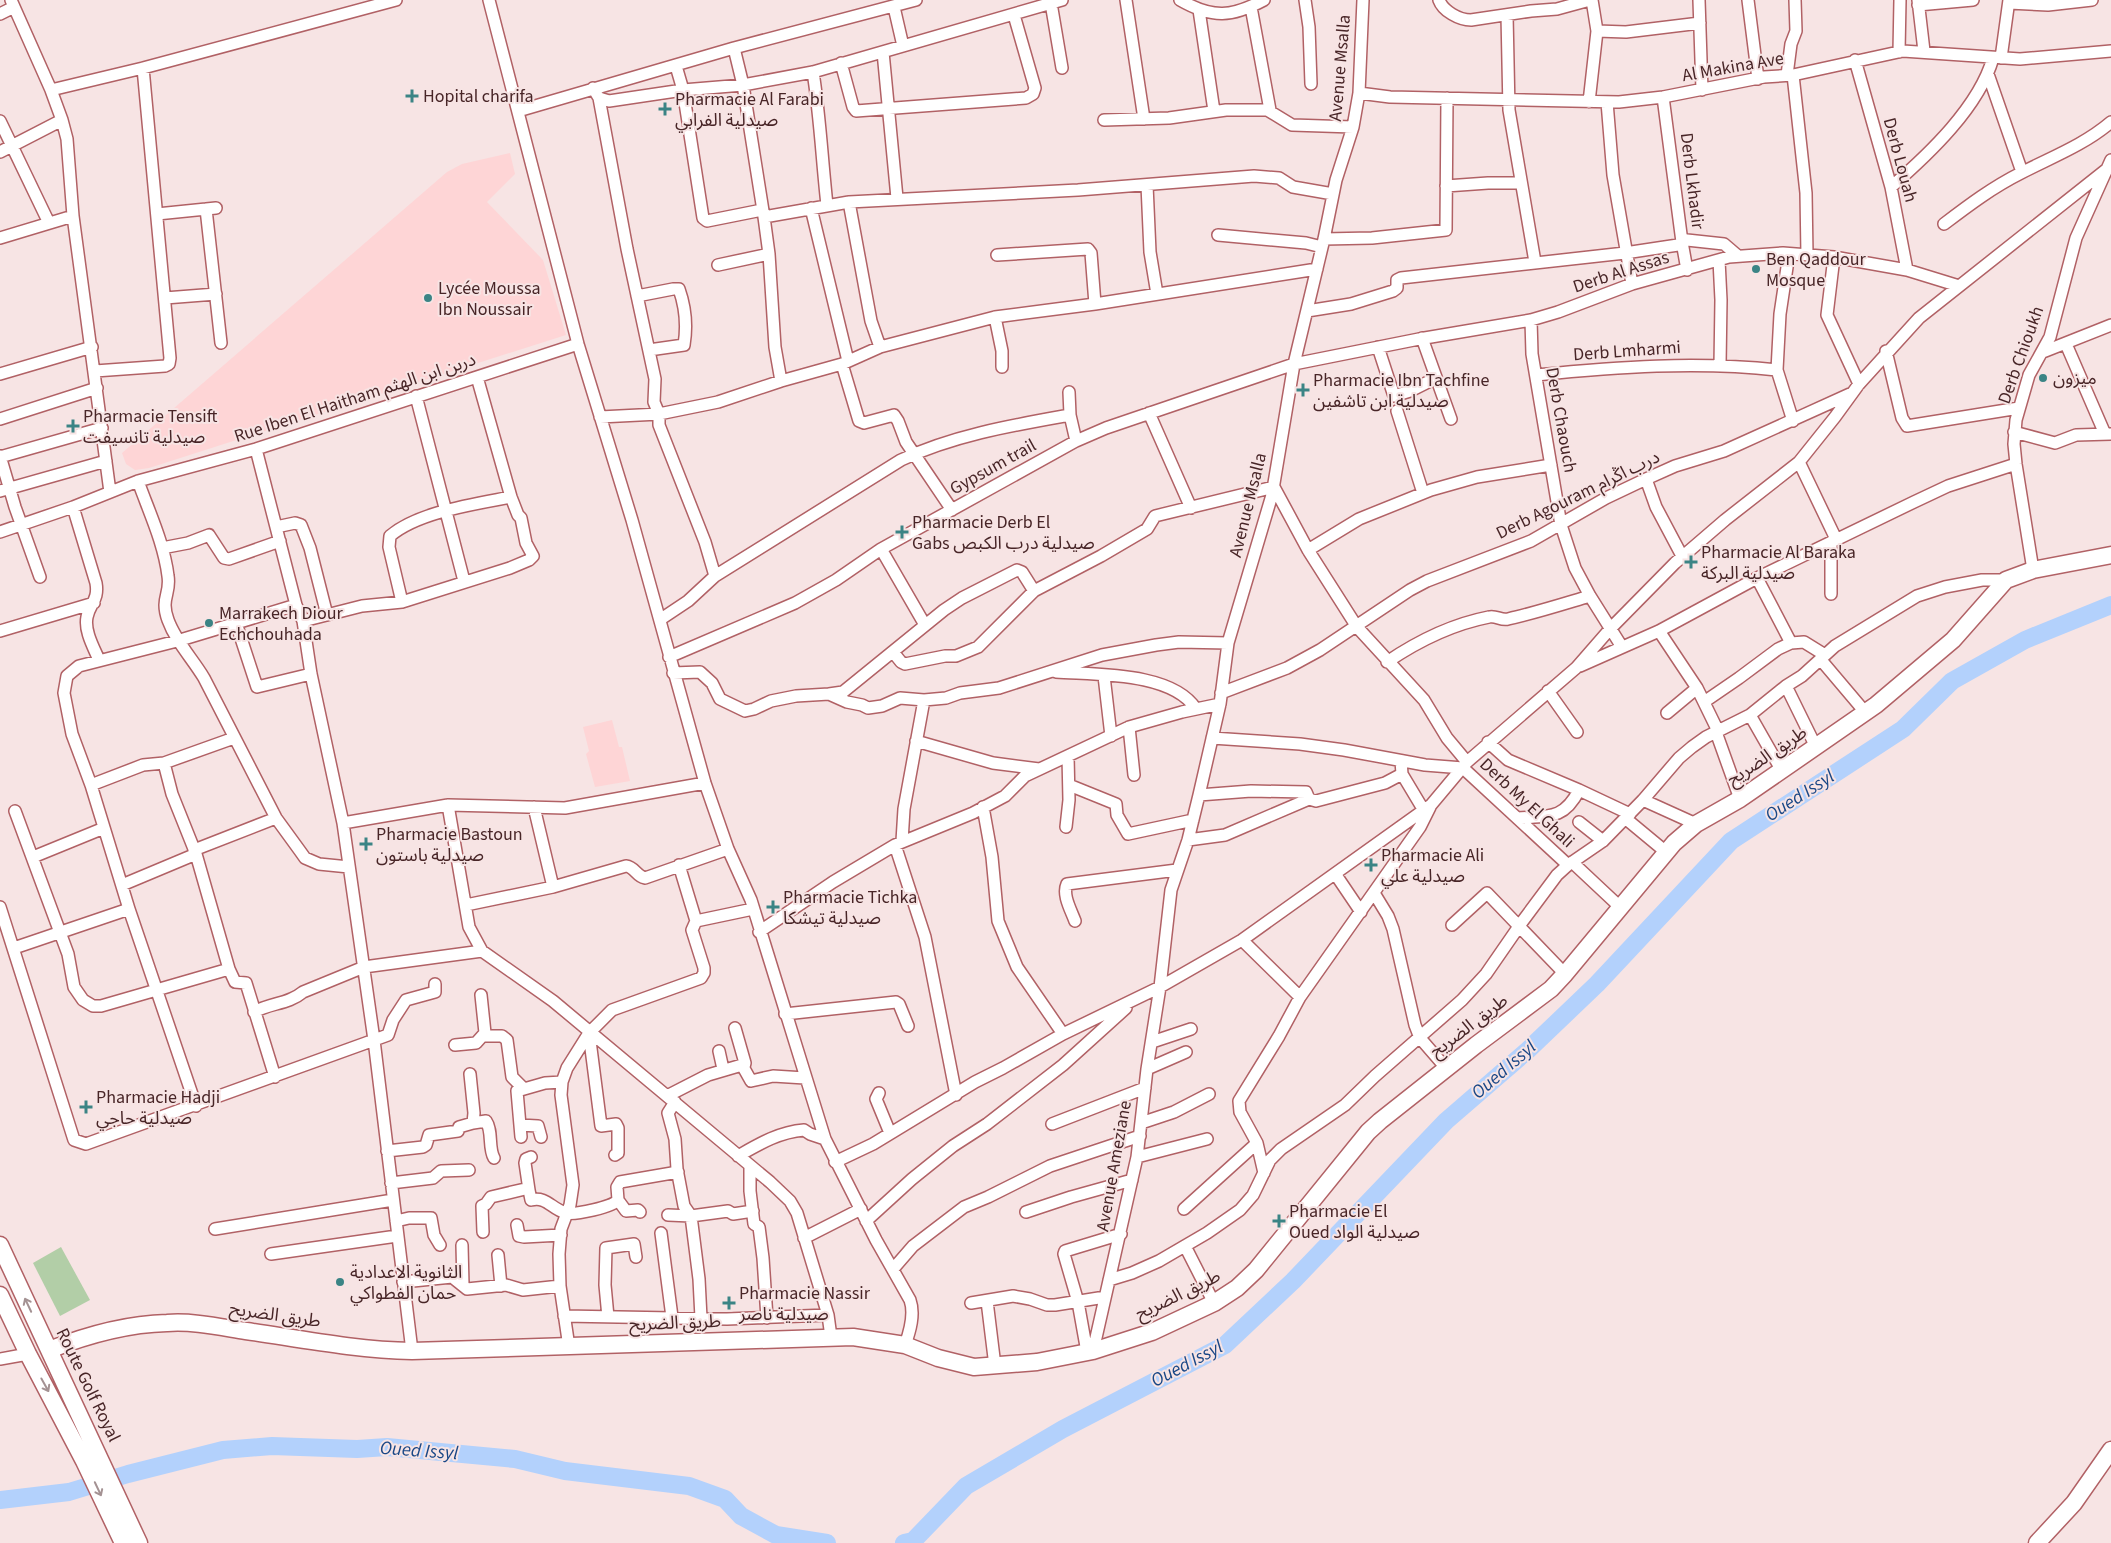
<svg xmlns="http://www.w3.org/2000/svg" width="2111" height="1543" viewBox="0 0 2111 1543" font-family="'Source Sans 3','Noto Sans Arabic',sans-serif">
<rect width="100%" height="100%" fill="#f7e4e4"/>
<path fill="#fed5d6" d="M510 153 515 174 487 202 543 260 566 335 149 468 135 470 126 464 122 453 447 172 462 164Z
M612 720 619 747H622L630 781 595 787 586 754 589 751 583 727Z"/>
<path fill="#b2cea7" d="M61 1247 90 1300 60 1316 33 1263Z"/>
<g fill="none" stroke-linecap="round" stroke-linejoin="round">
<path stroke="#b3d1fc" stroke-width="18" d="M0 1500 69 1492 128 1474 223 1450 272 1446 357 1449 387 1447 515 1459 565 1471 689 1486 725 1499 741 1516 776 1535 827 1543
M904 1543 913 1541 966 1486 1063 1429 1225 1345 1293 1281 1446 1121 1528 1050 1597 984 1731 841 1903 729 1952 681 2025 640 2111 605"/>
<g stroke="#b16165" stroke-width="14">
<path id="street" d="M11 0 51 90 62 120 67 139 73 216 110 492
M489 0 578 344 632 520 705 783 728 849 751 900 825 1139 876 1240 910 1300C915 1314 910 1331 905 1345
M1126 0 1144 119
M1180 0C1213 19 1232 17 1264 0
M1305 0 1309 27 1311 84
M1439 0C1443 11 1459 20 1471 20L1531 11 1557 9 1590 0
M1699 0 1702 90
M1748 0 1758 79
M1918 0 1924 51
M1051 3 1062 68
M2009 3 2048 5 2092 0
M1918 5 1973 0
M894 7 903 46
M1251 7 1270 110
M1199 10 1214 111
M0 14 14 7
M1507 15 1509 110 1535 262
M1597 31 1626 32 1700 23
M734 48 743 85 764 217 769 254 775 347 781 381
M883 52 897 198
M1899 52 1900 0
M2001 58 2009 0
M1855 60 1891 187 1907 270
M841 63 853 107 856 111 1026 98 1033 94 1035 88 1014 15
M676 66 683 90 703 218 707 221 762 210
M813 72C820 116 822 160 827 205
M1988 74 2022 172
M1787 75 1791 44 1796 31 1795 0
M1793 75 1806 193 1807 255
M593 88 599 98 609 101 683 90 743 85 813 72 1062 0
M51 90 143 68 396 0
M1359 93 1390 97 1619 102 1663 97 1764 77 1793 75 1903 51 2020 59 2111 51
M1663 97 1682 242 1687 270
M599 98 627 249 655 379 654 402 659 414V425L705 542 715 576
M1589 102 1597 31 1592 0
M1607 102 1613 175 1632 284
M518 111 734 48 916 0
M1104 120 1169 118 1226 110H1270L1269 111 1292 125 1353 127
M0 121 49 223
M0 152 62 120
M1147 185 1150 252 1157 294
M1446 186 1488 183H1521
M1891 187C1929 154 1979 107 1993 58
M849 202 871 321 880 347
M811 208 848 361
M206 209 221 343
M157 214 216 208
M764 217 849 202 1078 190 1254 176 1279 178 1293 187 1333 194
M1944 224C1969 205 1993 187 2021 173 2052 157 2084 145 2111 122
M1218 235 1306 243 1322 247
M0 238 73 216
M1324 239 1372 238 1446 230 1447 98
M1789 254 1780 314 1777 370 1793 421
M997 255 1088 249 1091 253 1095 304
M1834 257 1827 315 1859 384
M1719 260 1721 300 1720 365
M718 265 769 254
M637 296 673 289H679C685 306 687 327 684 345L649 350
M165 298 216 294
M1307 311 1351 304 1393 291 1397 288V280L1401 278 1625 253 1678 245 1687 240 1724 244 1738 256
M995 317 1002 351V367
M1531 320 1532 354 1561 525 1575 568 1590 596 1622 647
M1422 338 1451 419
M2066 344 2105 434
M1378 347 1394 396 1410 391 1436 378
M1886 351 1902 418 1907 426 2019 408
M2043 352 2111 325
M842 364 859 421 864 423 894 415 898 421 906 442 952 510
M95 371 165 366 169 364 170 358 143 68
M0 374 92 347
M1536 375C1617 367 1696 361 1777 370
M1069 392 1070 415 1076 441
M416 396 464 581
M1397 411 1423 493
M1149 413 1191 508
M600 417 659 414 718 402 781 381 842 364 880 347 995 317 1095 304 1317 269
M0 419 97 388
M2014 432 2055 443 2076 435 2111 434
M256 449 296 605 303 621 311 674 343 823 374 1040 412 1351
M0 456 15 507 40 577
M0 457 102 428
M1799 462 1836 539
M1646 479 1656 507 1682 556
M138 481C149 512 164 543 168 576 171 594 160 598 168 620 176 642 192 658 204 678L276 818 300 851 305 858 319 864 349 867
M0 491 106 461
M73 507 96 583C99 600 90 603 87 617 84 631 94 648 99 660
M276 527 295 523 301 525 310 548 327 615
M0 532 73 507 138 481 256 449 578 344
M162 548 188 543 209 535 224 558 229 559 280 541
M881 549 925 625
M1308 550 1359 519 1431 490 1477 477 1551 465
M2033 570 2016 464 2014 444 2016 420 2029 375 2050 337 2076 238 2111 160
M1757 578 1791 643
M1831 594V542
M402 602 389 547 390 536C418 512 475 504 511 497
M661 619 688 601 715 576 901 460C954 435 1014 425 1070 415
M303 621 362 606 402 602 510 568 529 560 533 556 526 543 521 518 518 515 511 497 477 377
M236 623 257 687 311 674
M0 631 94 603
M1659 631 1697 688 1718 731
M893 652 901 662 905 664 945 656H956L978 647 1034 591 1101 556 1147 529 1155 516 1274 487 1308 550 1357 627 1424 700 1447 738 1467 762
M669 657 795 603 836 580 881 549 1076 441 1106 428 1294 364 1419 339 1531 320 1558 312 1632 284 1729 257 1783 253 1834 257 1907 270 1959 286
M1821 660 1865 712
M1387 662C1418 641 1453 624 1489 617 1496 615 1501 621 1508 619 1535 613 1563 604 1590 596
M1580 666 1659 631 1757 578 1914 502 1948 486 2016 464
M1056 672C1097 675 1172 672 1196 709
M673 673 700 672 712 683 720 699 745 711 754 709 771 701 796 696 829 694 847 702 862 705 868 708 882 706 900 698 924 700 946 698 960 693 999 688 1102 655 1156 645 1179 642 1228 643
M1104 676 1111 736
M1786 686 1816 747
M1548 691 1577 732
M1221 693 1287 668 1320 650 1410 590 1427 581 1531 541 1606 498 1646 479 1675 466 1724 451 1850 394
M829 694 843 692 944 610 962 598 1017 570 1022 572 1034 591
M1704 702 1739 678 1778 649 1791 643 1804 642 1825 655
M1667 713 1697 688
M1750 715 1782 771
M1129 727 1134 775
M1716 732 1740 799
M234 738 164 763 172 794 196 854 229 969 235 982 246 983 275 1077
M1212 738 1300 744 1344 750 1425 765 1463 768 1568 865
M916 741 993 763 1039 769
M1488 742 1508 760 1579 790 1630 814
M1402 774 1426 814
M91 785 143 765 164 763
M1069 785 1116 804 1117 815 1128 834 1193 820
M1199 795 1251 791 1306 792 1309 799
M1643 800 1696 824
M448 805 469 927 482 951 553 1001 770 1182 790 1201 797 1213 828 1315 831 1337
M534 807 553 887
M983 807 992 857 998 921 1017 967 1063 1034
M15 811 68 954 74 987 83 1000 93 1006H101L229 969
M1518 818C1548 816 1564 820 1579 790
M1625 818 1666 852
M1579 822 1603 841
M343 823 448 805 565 808 705 783
M1066 827 1069 800 1068 756
M1188 840 1225 835 1309 799 1316 801 1385 783 1402 774 1401 761
M902 841 904 809 924 700
M895 845 925 937 956 1095
M194 850 276 818
M33 857 104 828
M1572 862 1620 907
M679 865 696 921
M1336 875 1361 912
M122 885 196 854
M1374 893 1388 916 1393 929 1415 1025 1420 1038 1446 1068
M466 905 553 887 626 866C635 867 636 876 645 878L728 849
M0 907 74 1140 86 1144 388 1035 393 1020 406 1000 435 992V984
M1075 921C1071 910 1062 895 1067 884L1177 870
M1452 925 1487 893 1565 974
M759 932 833 882 895 845 973 813 1005 796 1025 776 1129 727 1182 712 1220 704
M1242 940 1300 997
M14 948 129 909
M481 995 485 1033 487 1036H502L507 1040 512 1077 523 1088
M254 1012C270 1003 289 1004 303 992L364 967 482 951
M785 1014 896 1002 899 1004 908 1026
M735 1028 745 1063 744 1067
M589 1033 601 1126 616 1124 618 1128V1153L615 1155
M1152 1042 1191 1029
M455 1045 476 1043 485 1033
M719 1051 723 1069
M1147 1069 1186 1052
M879 1093 876 1099 890 1133
M667 1096 708 1075 742 1065 751 1081 773 1076 805 1078
M675 1102 668 1113 675 1139 677 1169 684 1206 691 1216 699 1279 701 1318
M196 1106 129 909 91 785 72 734 64 693 67 676 79 666 177 641 296 605
M473 1123 486 1121C493 1131 488 1148 494 1158
M1141 1123 1174 1112 1209 1094
M1052 1124 1145 1088
M520 1125 538 1126 541 1137
M521 1137 517 1091 545 1083 562 1082
M387 1151 423 1147 426 1145 429 1135 458 1131 459 1127 473 1123 474 1113 470 1074
M738 1156C759 1144 779 1132 804 1130L810 1134 825 1139
M1137 1157 1207 1139
M835 1162 873 1144 975 1082 1003 1068 1063 1034 1160 987 1242 940 1431 805 1467 762 1576 668 1610 629 1675 563 1725 520 1799 462 1835 417 1859 384 1919 318 2107 169
M750 1166V1191L754 1224 759 1227 763 1258 767 1318
M1264 1173 1257 1143 1240 1112 1239 1101 1279 1036 1300 997 1420 827 1430 807
M391 1183 433 1178 441 1171 469 1170
M529 1190 525 1163 526 1159 531 1157
M618 1200 626 1211 638 1210 640 1212
M1184 1209 1257 1143
M1026 1212 1071 1197 1132 1180
M668 1215 691 1216 728 1211 733 1214 753 1211
M396 1221 409 1218H431L434 1235 440 1245
M866 1221 912 1179 953 1146 987 1124 1063 1065 1126 1008
M517 1225 519 1236 524 1237 561 1235
M215 1229 393 1200
M483 1232 482 1206 486 1204 491 1197 525 1189 529 1190 531 1200C547 1196 551 1209 566 1213 575 1215 613 1207 618 1200L617 1187 620 1182 678 1172
M661 1233 672 1317
M804 1238 861 1209
M462 1245 463 1285
M1185 1246 1214 1303
M271 1254 397 1236
M498 1255 501 1286
M893 1269 913 1246 964 1207 988 1197 1050 1166 1140 1136
M1109 1280 1132 1273 1159 1261 1207 1233 1240 1210 1253 1195 1270 1160 1281 1149 1345 1105 1375 1076 1462 1000 1486 974 1522 922 1557 875 1568 865 1603 841 1643 800 1679 758 1692 747 1706 737 1750 715 1786 686 1802 676 1835 646 1917 596 1945 587 1982 580H2006
M403 1282 452 1277 467 1289 506 1285 523 1290 560 1286
M987 1301 995 1366
M971 1303 1013 1296 1030 1299 1047 1305H1055L1105 1297
M564 1316 727 1319 828 1315
M608 1317 605 1285 606 1248 634 1244 636 1257
M569 1347 560 1286 559 1254 561 1229 570 1205 573 1185 561 1095 562 1082 567 1068 589 1033 612 1010 701 978 704 973V968L692 930 696 921 753 909
M1093 1351 1137 1157 1147 1069 1160 987 1171 890 1188 840 1199 795 1220 704 1228 643 1272 495 1294 364 1324 239 1336 180 1353 127 1359 93 1363 0
M1087 1352 1078 1302 1064 1254 1065 1251 1121 1234
M0 1359 28 1354"/>
</g>
<g stroke="#b16165" stroke-width="19">
<path id="secondary" d="M0 1245 139 1543
M0 1295 28 1354 84 1461 123 1543
M49 1350C87 1335 125 1324 167 1323 193 1321 220 1327 246 1331 301 1339 357 1350 412 1351L853 1337 905 1345 938 1358 974 1367 1037 1362 1093 1351 1152 1332 1214 1303 1237 1288 1256 1270 1368 1132 1380 1121 1476 1045 1551 989 1565 974 1674 843 1696 824 1740 799 1876 705 1953 640 2006 580 2033 570 2111 555
M2037 1543 2074 1503 2111 1450"/>
</g>
<use href="#street" stroke="#fff" stroke-width="11"/>
<use href="#secondary" stroke="#fff" stroke-width="16"/>
</g>
<defs><path id="oneway-shaft" d="M-6 0H5M1.5-3L5.5 0L1.5 3" fill="none" stroke-width="1.6" stroke-linecap="round" stroke-linejoin="round" transform="scale(1.25)"/></defs>
<g stroke="#a49293">
<use href="#oneway-shaft" transform="translate(28 1305) rotate(-115)"/>
<use href="#oneway-shaft" transform="translate(45 1385) rotate(61)"/>
<use href="#oneway-shaft" transform="translate(98 1489) rotate(65)"/>
</g>
<g fill="#3b8485" stroke="#f7e4e4" stroke-width="2">
<path d="M409.5 88.5h5v5h5v5h-5v5h-5v-5h-5v-5h5z"/>
<path d="M662.5 101.5h5v5h5v5h-5v5h-5v-5h-5v-5h5z"/>
<circle cx="1756" cy="269" r="5"/>
<circle cx="428" cy="298" r="5"/>
<circle cx="2043" cy="378" r="5"/>
<path d="M1300.5 382.5h5v5h5v5h-5v5h-5v-5h-5v-5h5z"/>
<path d="M70.5 418.5h5v5h5v5h-5v5h-5v-5h-5v-5h5z"/>
<path d="M899.5 524.5h5v5h5v5h-5v5h-5v-5h-5v-5h5z"/>
<path d="M1688.5 554.5h5v5h5v5h-5v5h-5v-5h-5v-5h5z"/>
<circle cx="209" cy="623" r="5"/>
<path d="M363.5 836.5h5v5h5v5h-5v5h-5v-5h-5v-5h5z"/>
<path d="M1368.5 857.5h5v5h5v5h-5v5h-5v-5h-5v-5h5z"/>
<path d="M770.5 899.5h5v5h5v5h-5v5h-5v-5h-5v-5h5z"/>
<path d="M83.5 1099.5h5v5h5v5h-5v5h-5v-5h-5v-5h5z"/>
<path d="M1276.5 1213.5h5v5h5v5h-5v5h-5v-5h-5v-5h5z"/>
<circle cx="340" cy="1282" r="5"/>
<path d="M726.5 1295.5h5v5h5v5h-5v5h-5v-5h-5v-5h5z"/>
</g>
<g text-anchor="middle" dominant-baseline="central" stroke-width="4" stroke-linejoin="round" paint-order="stroke">
<g font-size="18" fill="#482527" stroke="#f7e4e4">
<text transform="translate(1733 67) rotate(-10)">Al Makina Ave</text>
<text transform="translate(1340 68) rotate(-85)">Avenue Msalla</text>
<text transform="translate(1900 160) rotate(75)">Derb Louah</text>
<text transform="translate(1692 181) rotate(83)">Derb Lkhadir</text>
<text transform="translate(1621 272) rotate(-18)">Derb Al Assas</text>
<text transform="translate(1627 351) rotate(-4)">Derb Lmharmi</text>
<text transform="translate(2021 355) rotate(-70)">Derb Chioukh</text>
<text transform="translate(355 398) rotate(-18)">Rue Iben El Haitham دربن ابن الهثم</text>
<text transform="translate(1561 420) rotate(80)">Derb Chaouch</text>
<text transform="translate(993 467) rotate(-29)">Gypsum trail</text>
<text transform="translate(1578 495) rotate(-26)">Derb Agouram درب اڭرام</text>
<text transform="translate(1248 505) rotate(-76)">Avenue Msalla</text>
<text transform="translate(1767 756) rotate(-34)">طريق الضريح</text>
<text transform="translate(1527 803) rotate(43)">Derb My El Ghali</text>
<text transform="translate(1469 1026) rotate(-37)">طريق الضريح</text>
<text transform="translate(1114 1166) rotate(-80)">Avenue Ameziane</text>
<text transform="translate(1178 1295) rotate(-26)">طريق الضريح</text>
<text transform="translate(275 1315) rotate(8)">طريق الضريح</text>
<text transform="translate(675 1323) rotate(-2)">طريق الضريح</text>
<text transform="translate(88 1385) rotate(64)">Route Golf Royal</text>
</g>
<g font-size="18" fill="#482527" stroke="#f7e4e4" text-anchor="start">
<text x="423" y="96">Hopital charifa</text>
<text x="675" y="99">Pharmacie Al Farabi<tspan x="675" dy="21">صيدلية الفرابي</tspan></text>
<text x="1766" y="259">Ben Qaddour<tspan x="1766" dy="21">Mosque</tspan></text>
<text x="438" y="288">Lycée Moussa<tspan x="438" dy="21">Ibn Noussair</tspan></text>
<text x="2053" y="378">ميزون</text>
<text x="1313" y="380">Pharmacie Ibn Tachfine<tspan x="1313" dy="21">صيدلية ابن تاشفين</tspan></text>
<text x="83" y="416">Pharmacie Tensift<tspan x="83" dy="21">صيدلية تانسيفت</tspan></text>
<text x="912" y="522">Pharmacie Derb El<tspan x="912" dy="21">Gabs صيدلية درب الكبص</tspan></text>
<text x="1701" y="552">Pharmacie Al Baraka<tspan x="1701" dy="21">صيدلية البركة</tspan></text>
<text x="219" y="613">Marrakech Diour<tspan x="219" dy="21">Echchouhada</tspan></text>
<text x="376" y="834">Pharmacie Bastoun<tspan x="376" dy="21">صيدلية باستون</tspan></text>
<text x="1381" y="855">Pharmacie Ali<tspan x="1381" dy="21">صيدلية علي</tspan></text>
<text x="783" y="897">Pharmacie Tichka<tspan x="783" dy="21">صيدلية تيشكا</tspan></text>
<text x="96" y="1097">Pharmacie Hadji<tspan x="96" dy="21">صيدلية حاجي</tspan></text>
<text x="1289" y="1211">Pharmacie El<tspan x="1289" dy="21">Oued صيدلية الواد</tspan></text>
<text x="350" y="1272">الثانوية الاعدادية<tspan x="350" dy="21">حمان الفطواكي</tspan></text>
<text x="739" y="1293">Pharmacie Nassir<tspan x="739" dy="21">صيدلية ناصر</tspan></text>
</g>
<g font-size="19" font-style="italic" fill="#194786" stroke="#f7e4e4">
<text transform="translate(1800 796) rotate(-33)">Oued Issyl</text>
<text transform="translate(1504 1070) rotate(-41)">Oued Issyl</text>
<text transform="translate(1187 1364) rotate(-28)">Oued Issyl</text>
<text transform="translate(419 1451) rotate(4)">Oued Issyl</text>
</g>
</g>
</svg>
